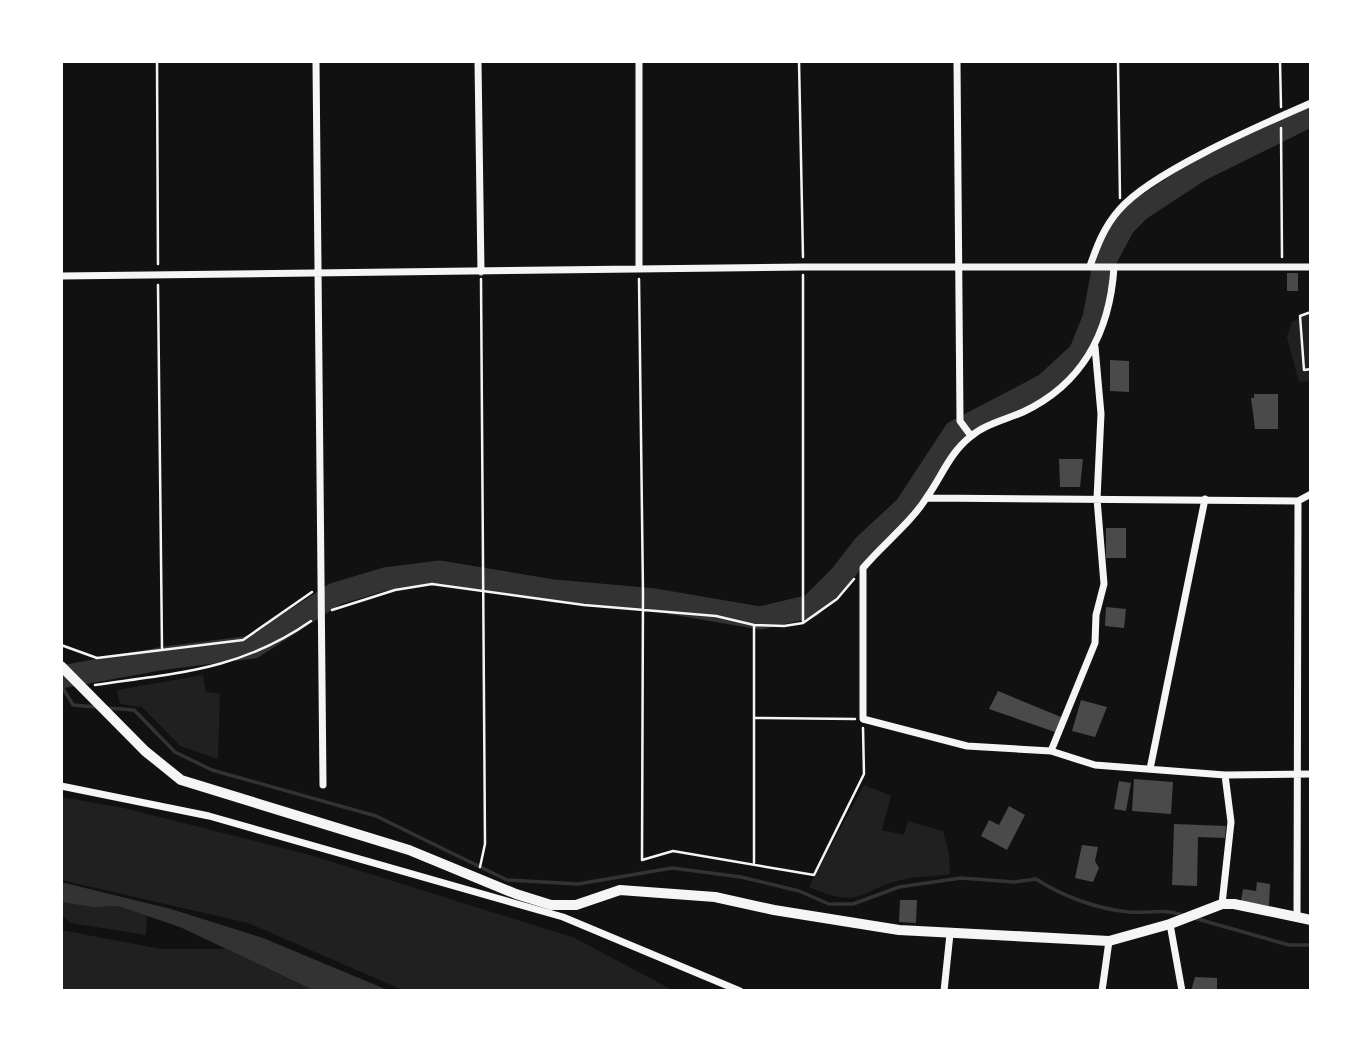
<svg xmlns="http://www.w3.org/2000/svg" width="1372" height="1052" viewBox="0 0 1372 1052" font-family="Roboto,sans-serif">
<rect width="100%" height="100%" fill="#111"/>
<path fill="#202020" d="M1311 312V381L1299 382 1287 337 1292 322Z
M203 675 206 692 220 694 218 759 180 746 142 707 120 704 117 690Z
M864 785 891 796 882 830 904 835 908 821 943 831 949 853 950 874C936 876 920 876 906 879 857 889 865 911 809 887Z
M61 797 124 808 310 855 575 938 674 991H405L248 923 61 880Z
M61 901 118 906 147 916 146 935 71 923 61 915Z
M61 930 161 949H226L315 991H61Z"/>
<path fill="#333" d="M61 882 171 909 263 938 390 991H315L180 927 118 906 94 907 61 902Z"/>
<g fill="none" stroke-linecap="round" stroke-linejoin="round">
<path stroke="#333" stroke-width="3.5" d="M61 685 73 705 96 707
M107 708 134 710 175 752 212 770 376 816 507 880 578 884 672 868 741 877 799 891 829 904H853L899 887 961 878 1014 882 1036 879C1062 896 1097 909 1129 912 1150 914 1158 908 1183 915
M1194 918 1289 945H1311"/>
<path stroke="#333" stroke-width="23" d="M61 677 165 658 253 647 335 594 385 579 440 572 554 591 655 600 760 618 811 606 840 577 864 546 906 507 955 432 1045 385 1080 353 1094 318 1105 260 1124 225 1139 210 1200 170 1311 115"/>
</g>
<path fill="#4a4a4a" d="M1287 273H1298V291H1287Z
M1110 360 1129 361V392L1110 391Z
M1254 394H1278V429H1255L1251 398H1254Z
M1059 459H1083L1080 487H1060Z
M1106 528H1126V558H1106Z
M1106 607 1126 609 1124 628 1105 626Z
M998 691 1061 717 1055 732 989 709Z
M1081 700 1107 707 1095 737 1072 731Z
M1134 779 1173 782 1171 814 1132 811Z
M1119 781 1131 783 1126 811 1114 809Z
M1009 806 1025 815 1007 850 981 836 989 820 999 825Z
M1174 824 1226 826 1225 838 1198 837 1197 886 1172 885Z
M1082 845 1098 847 1095 861 1099 868 1093 882 1075 878Z
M1257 882 1270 884 1269 906 1241 901 1243 889 1256 891Z
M900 900H917L916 923 899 922Z
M1195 977 1217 978V991H1191Z"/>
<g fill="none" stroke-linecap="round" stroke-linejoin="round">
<path stroke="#f5f5f5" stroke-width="2.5" d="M157 61 158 264
M799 61 803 257
M1118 61 1120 198
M1280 61 1281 107
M1281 128 1282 257
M803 275V621
M639 279 643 593 642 860 673 851 814 875 864 774 863 728
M158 285 162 649
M1311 312 1300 316 1304 370 1311 369
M332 610 395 590 432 584 584 605 716 616 754 625 784 626 803 623 837 599 854 579
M754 625V863
M61 645 97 658 243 640 312 592
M95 685C177 673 241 670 311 621
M754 718 855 719
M480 867 485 844 481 279"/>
<path stroke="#f5f5f5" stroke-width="7" d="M316 61 323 785
M478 61 481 272
M639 61V269
M957 61 960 421 971 436
M1090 266C1097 246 1104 227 1119 210 1151 172 1263 124 1311 103
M1114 267C1110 331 1083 384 1023 412 1005 420 985 424 970 437 949 454 942 476 927 497 910 524 883 544 863 568V719L967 746 1051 751 1095 765 1225 775 1311 774
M61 276 803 267H1311
M927 498 1298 501 1311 494
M1051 751 1095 643 1096 615 1104 584 1097 499 1101 414 1095 347
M1150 769 1205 499
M61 786 209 816 563 917 740 991
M1222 904 1231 822 1225 775
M1297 917 1298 501
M1170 924 1182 991
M944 991 950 934
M1102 991 1109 941"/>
<path stroke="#f5f5f5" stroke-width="10" d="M61 666 145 751 181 780 409 850 516 894 551 905H576L620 890 715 897 774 910 899 930 1109 941 1170 924 1222 904H1234L1311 920"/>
</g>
<rect width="1372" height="1052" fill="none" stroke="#ffffff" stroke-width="126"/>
</svg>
